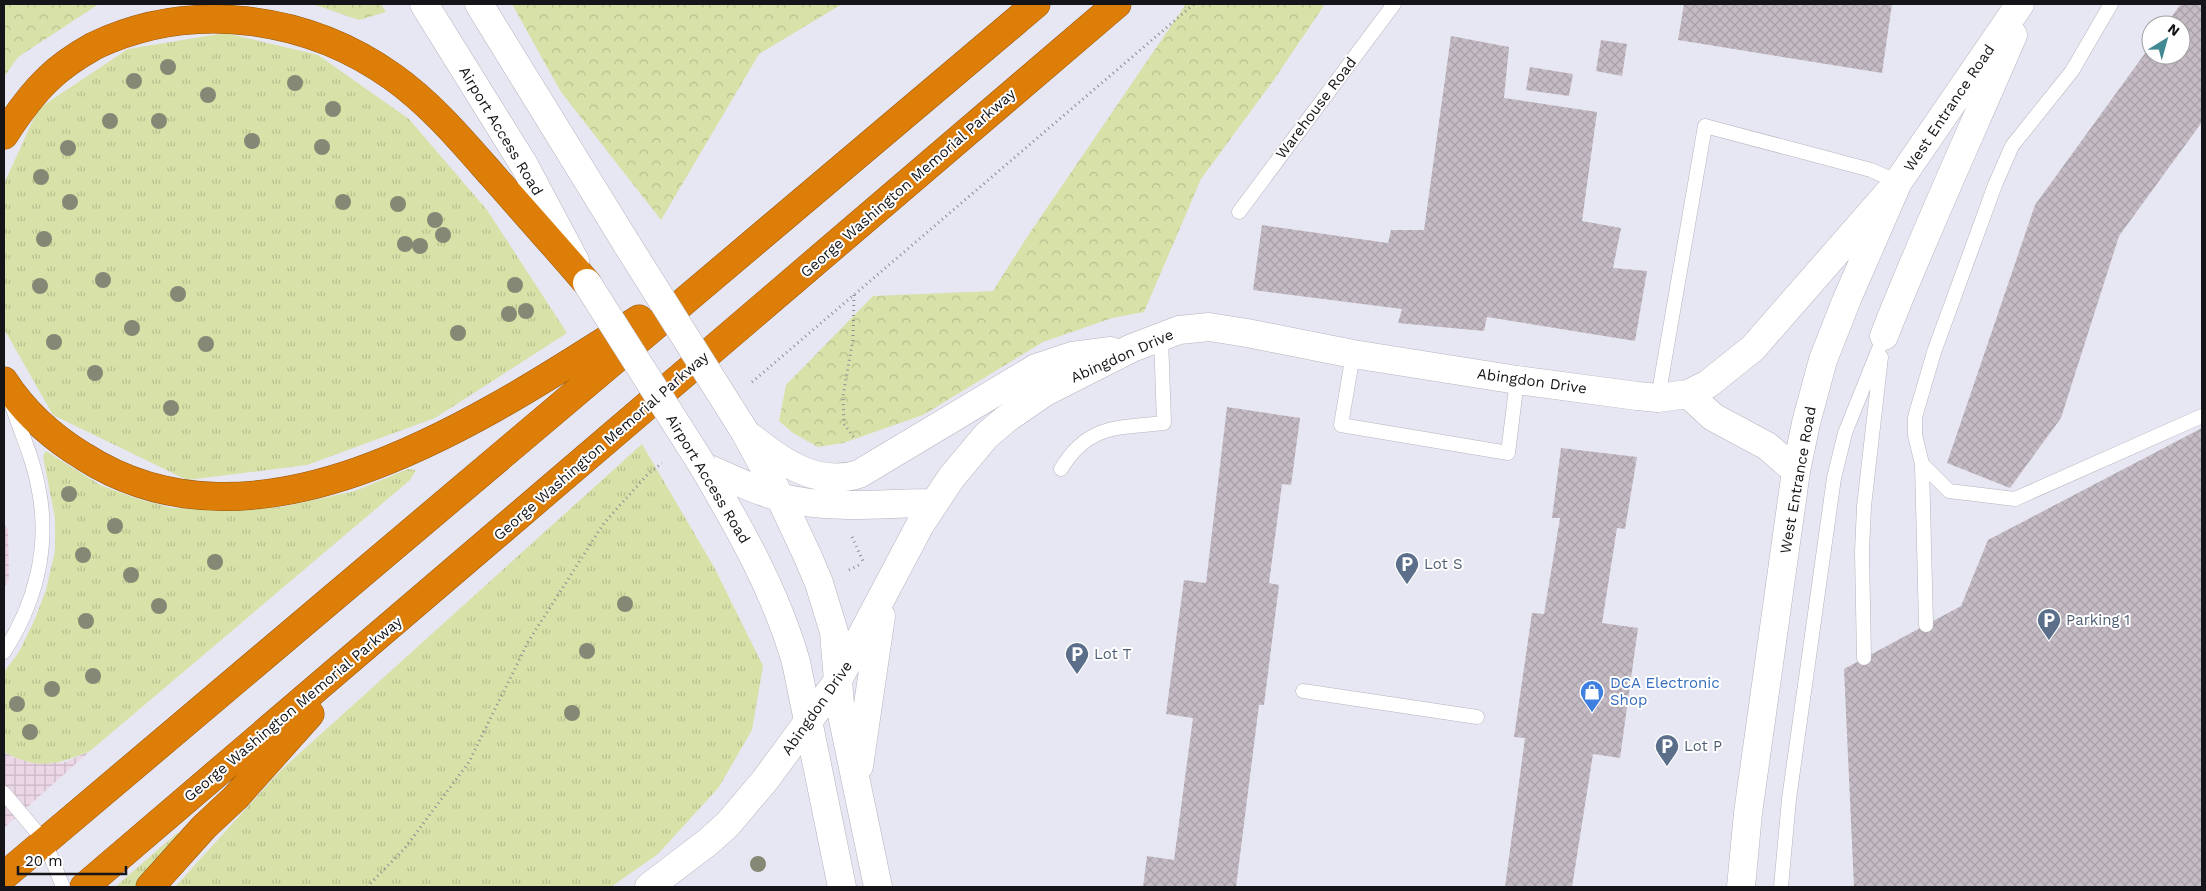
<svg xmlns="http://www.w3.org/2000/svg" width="2206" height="891" viewBox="0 0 2206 891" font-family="'Work Sans',sans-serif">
<defs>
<pattern id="industrial-grid" width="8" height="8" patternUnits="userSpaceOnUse" patternTransform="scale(1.25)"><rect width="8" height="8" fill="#ecd7e6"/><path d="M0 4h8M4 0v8" fill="none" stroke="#cab8c5"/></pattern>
<pattern id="grass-tufts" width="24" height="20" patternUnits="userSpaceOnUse" patternTransform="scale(1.25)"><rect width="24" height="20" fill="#d8e1a7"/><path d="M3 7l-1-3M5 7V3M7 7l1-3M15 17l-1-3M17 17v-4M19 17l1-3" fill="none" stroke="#b8c08f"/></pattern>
<pattern id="forest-crowns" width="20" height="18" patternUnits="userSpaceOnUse" patternTransform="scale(1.25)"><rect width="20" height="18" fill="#d8e1a7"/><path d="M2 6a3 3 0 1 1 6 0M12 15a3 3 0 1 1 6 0" fill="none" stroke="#b8c08f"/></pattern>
<pattern id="building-cross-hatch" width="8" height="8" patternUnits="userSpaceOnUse" patternTransform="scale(1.25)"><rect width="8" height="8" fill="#c5bbc4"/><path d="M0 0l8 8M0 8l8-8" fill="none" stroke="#a8a0a8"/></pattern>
</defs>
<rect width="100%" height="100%" fill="#e7e7f3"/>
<path fill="url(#industrial-grid)" d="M4 524 8 529 9 579 4 588Z
M90 751 4 828V752L15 758 63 763Z"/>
<path fill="url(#grass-tufts)" d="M225 33 318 55 409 119 487 210 567 333 435 418 307 465 187 480 53 415 4 329V184L38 109 128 49Z
M642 444 714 567 763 666 752 730 719 787 658 854 611 887H175L280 771Z
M46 451 100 485 135 498 172 508 241 510 282 507 355 491 408 469 416 470 410 480 90 751C57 765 37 770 4 752V672L19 652 35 619 46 590 55 551V518L43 456Z
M177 833 182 835 137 887H115Z"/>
<path fill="url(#forest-crowns)" d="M4 4H99L18 57 4 77Z
M312 4H381L386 12 359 20Z
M512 4H842L759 54 661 220 561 92Z
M1186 4H1325L1273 81 1201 179 1144 312 1112 318 1043 342 923 415 843 443 818 447 793 433 779 421 786 385 873 296 993 291 1027 237Z"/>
<path fill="url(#building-cross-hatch)" d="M1684 4H1892L1882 73 1678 40Z
M2181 4H2202V122L2119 236 2061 418 2010 488 1947 463 2035 205 2151 45V55H2181V25H2165Z
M1451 36 1509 47 1504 98 1597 112 1582 221 1621 228 1613 268 1647 271 1635 341 1487 317 1484 331 1398 323 1402 309 1253 290 1262 225 1388 243 1391 230H1424Z
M1601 40 1627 44 1622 76 1596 71Z
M1530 67 1573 74 1569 96 1526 90Z
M1227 407 1300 418 1291 485 1282 484 1269 583 1279 585 1264 705H1259L1236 887H1143L1147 856 1174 860 1193 718 1166 714 1184 580 1206 583Z
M2202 428V887H1854L1844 669 1961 606 1988 540Z
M1561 448 1637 457 1625 529 1617 528 1602 623 1638 628 1620 758 1593 754 1572 887H1505L1525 738 1514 737 1532 613 1544 614 1560 518H1552Z"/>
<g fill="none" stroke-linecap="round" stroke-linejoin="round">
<g stroke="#b4b3bf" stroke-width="15">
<path id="lane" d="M2111 4 2072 71 2012 146 1995 185 1934 352 1915 417V435L1922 464 1949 491 2015 499 2202 416
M1239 212 1394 4
M1353 354 1341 425 1508 453 1517 380
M1658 398 1705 126 1871 170 1898 182
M1922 464 1926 625
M1061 469C1088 424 1118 428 1164 423L1161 337
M4 652C35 604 50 548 39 491 34 461 21 432 11 403
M1864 658 1862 552 1864 506 1881 357
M1303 691 1477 717
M4 793 45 842 63 887
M1781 887 1789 799 1834 478 1845 433 1884 336"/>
</g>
<g stroke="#b4b3bf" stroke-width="29">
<path id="secondary" d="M424 4 524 165 575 261
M479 4 628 246
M1884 336C1924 234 1970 135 2013 35
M1688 394 1713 417 1767 446 1796 471
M745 432 780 497 808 557 819 583 834 632 840 705 878 887
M752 438C783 463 818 487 859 474L1036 368 1072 356 1111 351
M703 466C740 529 776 592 796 662L842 887
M703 466C735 480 769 498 804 502 846 508 891 503 934 503
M859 766 881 616
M649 887 708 842 728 824 766 779 837 682 920 525 951 478 986 436 1006 419 1045 392 1132 348 1179 330 1209 327 1247 333 1353 354 1517 380 1637 396 1658 398 1688 394 1708 384 1753 348 1898 182
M1741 887 1748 813 1796 471 1806 423 1823 360 1847 299 1898 182 2020 4"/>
</g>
<g stroke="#97590f" stroke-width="29">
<path id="highway" d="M4 135C17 115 31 95 48 79 61 66 78 55 94 46 191 0 306 15 393 77 431 104 462 141 492 175 524 211 556 247 587 283
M4 381C24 412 52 437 83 456 261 571 488 415 639 319
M4 876 1036 4
M84 887 1117 4
M150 887 204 827 236 797 310 714"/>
</g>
<path stroke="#8d8d96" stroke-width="3" stroke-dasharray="1 4" stroke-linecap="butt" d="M854 295 853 339 843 396 844 424 855 439
M752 382 1194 4
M852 537 864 563
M849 570 861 564
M367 887 405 848 469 762 528 642 604 523 648 474 662 463"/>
<use href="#lane" stroke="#fff" stroke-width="14"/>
<use href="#secondary" stroke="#fff" stroke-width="28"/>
<use href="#highway" stroke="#dd7e09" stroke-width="28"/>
<g stroke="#b4b3bf" stroke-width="29" stroke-linecap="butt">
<path id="secondary-bridge" d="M628 246 745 432
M587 283 703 466"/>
</g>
<use href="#secondary-bridge" stroke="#fff" stroke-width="28"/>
</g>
<g fill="#858875">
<circle cx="168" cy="67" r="8"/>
<circle cx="134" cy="81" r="8"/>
<circle cx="295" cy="83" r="8"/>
<circle cx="208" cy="95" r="8"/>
<circle cx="333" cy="109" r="8"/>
<circle cx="110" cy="121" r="8"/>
<circle cx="159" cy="121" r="8"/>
<circle cx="252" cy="141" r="8"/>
<circle cx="322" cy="147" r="8"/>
<circle cx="68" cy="148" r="8"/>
<circle cx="41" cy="177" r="8"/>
<circle cx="70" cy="202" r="8"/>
<circle cx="343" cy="202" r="8"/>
<circle cx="398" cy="204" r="8"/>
<circle cx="435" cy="220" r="8"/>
<circle cx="443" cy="235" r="8"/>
<circle cx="44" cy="239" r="8"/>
<circle cx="405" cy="244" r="8"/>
<circle cx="420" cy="246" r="8"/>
<circle cx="103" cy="280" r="8"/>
<circle cx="515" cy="285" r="8"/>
<circle cx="40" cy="286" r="8"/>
<circle cx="178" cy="294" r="8"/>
<circle cx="526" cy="311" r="8"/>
<circle cx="509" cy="314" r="8"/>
<circle cx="132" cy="328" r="8"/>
<circle cx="458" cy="333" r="8"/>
<circle cx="54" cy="342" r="8"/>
<circle cx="206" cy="344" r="8"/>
<circle cx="95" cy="373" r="8"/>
<circle cx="171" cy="408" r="8"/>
<circle cx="69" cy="494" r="8"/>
<circle cx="115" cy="526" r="8"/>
<circle cx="83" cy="555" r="8"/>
<circle cx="215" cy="562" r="8"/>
<circle cx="131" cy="575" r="8"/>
<circle cx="625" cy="604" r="8"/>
<circle cx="159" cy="606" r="8"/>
<circle cx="86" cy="621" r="8"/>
<circle cx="587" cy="651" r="8"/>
<circle cx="93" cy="676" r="8"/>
<circle cx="52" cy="689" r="8"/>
<circle cx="17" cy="704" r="8"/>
<circle cx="572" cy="713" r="8"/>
<circle cx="30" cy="732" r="8"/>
<circle cx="758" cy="864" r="8"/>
</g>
<defs>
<g id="parking-pin" transform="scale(1.25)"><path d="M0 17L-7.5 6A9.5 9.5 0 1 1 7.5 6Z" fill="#5c6f8a" stroke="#fff"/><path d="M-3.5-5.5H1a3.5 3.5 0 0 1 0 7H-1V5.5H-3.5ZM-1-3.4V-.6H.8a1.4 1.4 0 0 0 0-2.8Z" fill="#fff"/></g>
<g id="shop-pin" transform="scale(1.25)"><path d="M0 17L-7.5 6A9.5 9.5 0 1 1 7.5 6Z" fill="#3f7fe0" stroke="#fff"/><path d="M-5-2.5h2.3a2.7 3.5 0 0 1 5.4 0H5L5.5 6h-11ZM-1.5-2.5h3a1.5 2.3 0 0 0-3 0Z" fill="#fff"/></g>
</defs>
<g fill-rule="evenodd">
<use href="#parking-pin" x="1407" y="564"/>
<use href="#parking-pin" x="2049" y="620"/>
<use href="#parking-pin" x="1077" y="654"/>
<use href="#shop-pin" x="1592" y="692"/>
<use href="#parking-pin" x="1667" y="746"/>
</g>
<g text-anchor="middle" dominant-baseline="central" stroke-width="4" stroke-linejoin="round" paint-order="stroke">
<g font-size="15" fill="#151519" stroke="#fff">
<text transform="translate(1316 108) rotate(-53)">Warehouse Road</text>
<text transform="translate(1949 108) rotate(-56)">West Entrance Road</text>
<text transform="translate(501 131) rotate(59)">Airport Access Road</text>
<text transform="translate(908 183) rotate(-41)">George Washington Memorial Parkway</text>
<text transform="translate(1122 356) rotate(-24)">Abingdon Drive</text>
<text transform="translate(1532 381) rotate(8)">Abingdon Drive</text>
<text transform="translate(601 446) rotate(-41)">George Washington Memorial Parkway</text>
<text transform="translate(708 479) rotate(59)">Airport Access Road</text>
<text transform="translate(1798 480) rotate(-80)">West Entrance Road</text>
<text transform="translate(817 708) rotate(-55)">Abingdon Drive</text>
<text transform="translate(293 709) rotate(-40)">George Washington Memorial Parkway</text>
</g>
<g font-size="15" fill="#4e5e75" stroke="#fff" text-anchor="start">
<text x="1424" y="564">Lot S</text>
<text x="2066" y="620">Parking 1</text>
<text x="1094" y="654">Lot T</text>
<text x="1684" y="746">Lot P</text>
</g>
<g font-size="15" fill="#366cbe" stroke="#fff" text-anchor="start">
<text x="1610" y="683">DCA Electronic<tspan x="1610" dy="17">Shop</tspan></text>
</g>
</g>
<rect width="2206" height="891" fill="none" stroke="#151519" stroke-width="10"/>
<g transform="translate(2166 40) rotate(37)"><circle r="24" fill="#ffffff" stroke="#a1a1a3"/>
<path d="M0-4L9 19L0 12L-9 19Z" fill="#438994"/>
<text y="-8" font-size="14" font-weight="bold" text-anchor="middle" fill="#151519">N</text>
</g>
<path d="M18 866v8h108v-8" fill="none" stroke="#151519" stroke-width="2.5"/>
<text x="25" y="866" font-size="15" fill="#151519" stroke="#ffffff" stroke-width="4" paint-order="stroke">20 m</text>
</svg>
